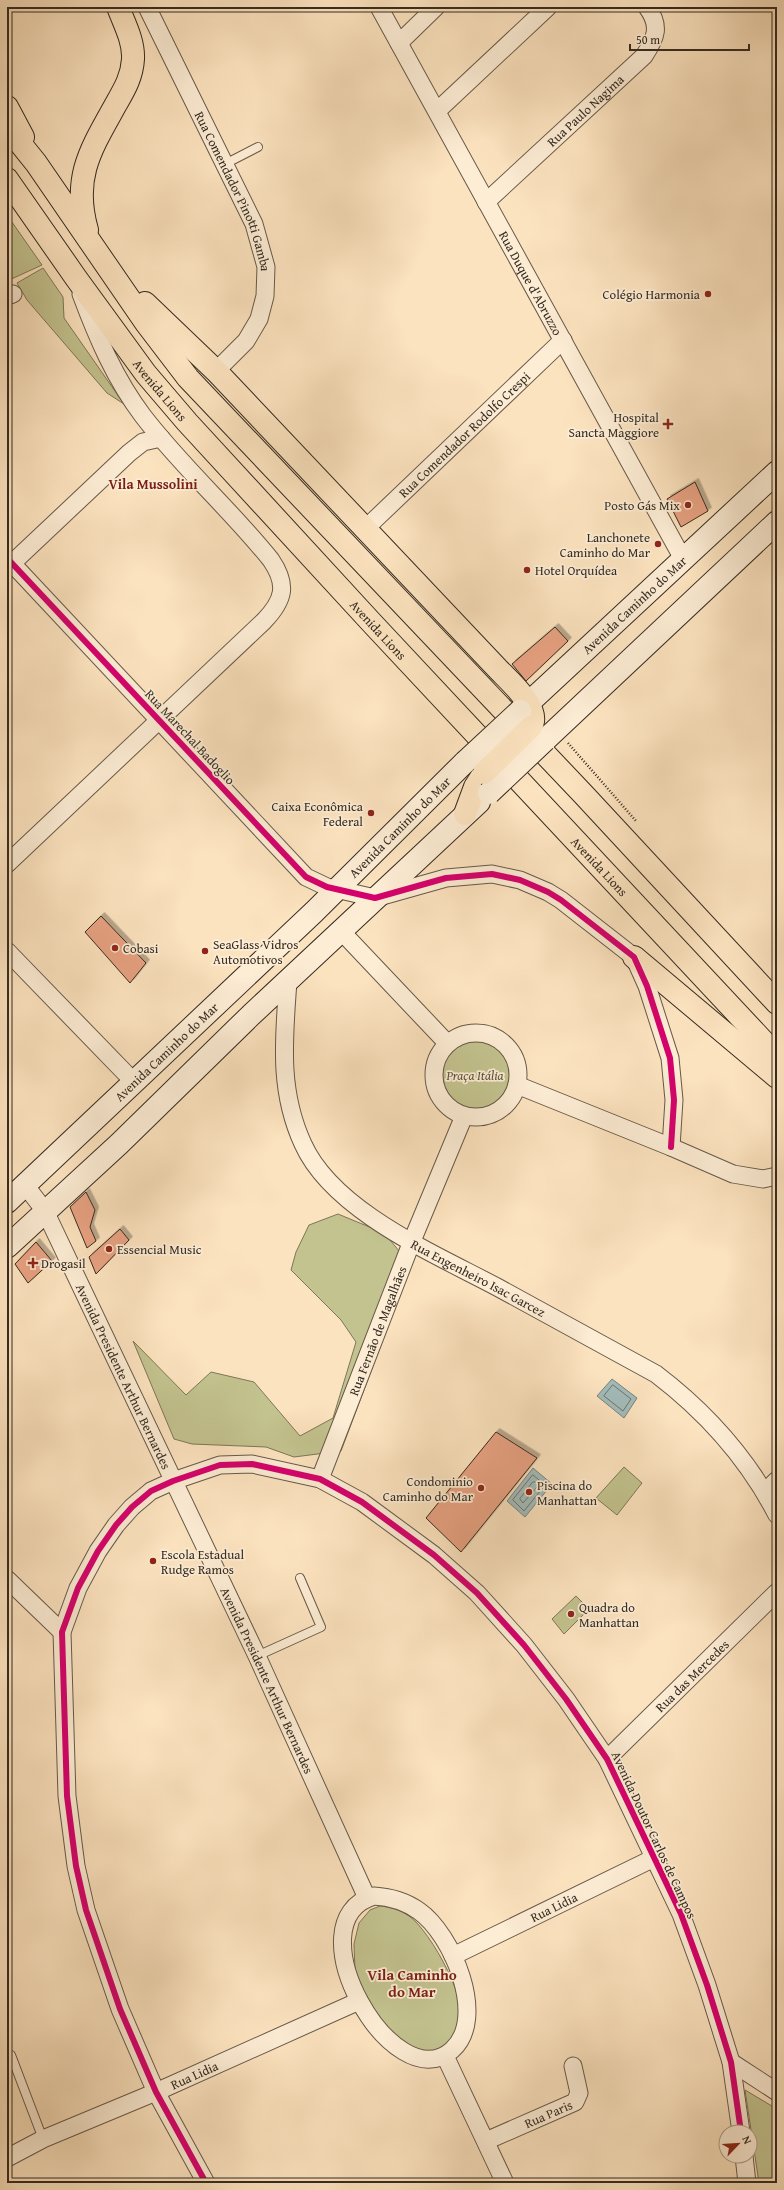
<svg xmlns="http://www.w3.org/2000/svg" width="784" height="2190" viewBox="0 0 784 2190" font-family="'Gentium Book Plus',serif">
<defs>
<filter id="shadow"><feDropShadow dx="3.5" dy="-3.5" stdDeviation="0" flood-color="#0004"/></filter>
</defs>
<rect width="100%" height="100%" fill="#fce3bf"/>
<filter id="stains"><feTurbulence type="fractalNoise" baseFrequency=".005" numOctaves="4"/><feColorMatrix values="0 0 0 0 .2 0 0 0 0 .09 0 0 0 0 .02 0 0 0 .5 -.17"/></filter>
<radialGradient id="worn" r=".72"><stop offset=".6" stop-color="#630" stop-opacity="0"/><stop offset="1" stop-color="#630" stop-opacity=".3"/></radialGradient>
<path fill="#c3c38f" stroke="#7c7758" d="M7 215 42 265 7 281Z
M43 268 63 297 64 318 124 404 107 393 27 300 17 283Z
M440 1075a36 36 0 1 1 72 0a36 36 0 1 1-72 0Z
M338 1214 384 1233 411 1265 341 1451 294 1457 266 1447 192 1444 174 1439 133 1341 186 1395 211 1372 254 1382 300 1436 333 1418 356 1342 341 1320 291 1270 296 1252 309 1225Z
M624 1467 642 1483 617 1515 596 1498Z
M576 1596 589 1609 564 1634 552 1619Z
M380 1906C390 1907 400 1910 409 1916 430 1930 474 2008 459 2032 453 2041 442 2049 434 2056L397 2041 369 2007 355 1970 354 1944 359 1923 370 1910Z
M745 2090 777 2109V2183H759Z"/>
<path fill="#a3bcbb" stroke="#77827d" d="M612 1379 637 1398 624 1418 597 1396Z
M533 1468 552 1484 525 1517 507 1501Z"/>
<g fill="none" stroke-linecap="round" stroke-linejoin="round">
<path stroke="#6c746e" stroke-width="1" d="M613 1385 631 1399 623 1411 604 1396Z
M533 1475 545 1485 524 1511 513 1500Z
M533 1482H536L538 1486 523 1503 520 1499Z"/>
</g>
<path fill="#e9a282" stroke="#352b21" filter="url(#shadow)" d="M695 482 708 511 681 527 667 499Z
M555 627 568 641 526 681 512 664Z
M101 916 146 963 130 983 85 932Z
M86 1192 95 1210 90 1227 96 1241 87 1248 70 1207Z
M120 1229 129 1240 96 1274 89 1257Z
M36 1242 52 1261 28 1283 15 1264Z
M496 1432 537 1458 461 1552 426 1518Z"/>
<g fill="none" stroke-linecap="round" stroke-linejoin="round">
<g stroke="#675948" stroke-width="10">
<path id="service" d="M223 165 258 147
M257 1656 321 1627 300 1578
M11 2055 43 2139"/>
</g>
<g stroke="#675948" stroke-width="19">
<g id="minor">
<path id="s1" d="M147 7 254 224 266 267 265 296 259 319 246 341 216 371"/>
<path id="s2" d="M379 7 683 559"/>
<path d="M399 43 436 7"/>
<path d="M437 111 548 7"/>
<path id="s3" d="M486 202 644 56C656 38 661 26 647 7"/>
<path d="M7 296 13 294"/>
<path id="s4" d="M365 529 563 340"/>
<path d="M7 558 306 877 327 887 375 898 446 878 492 874 520 880 548 892 561 900 634 957 647 986 670 1058 674 1100 671 1147"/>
<path d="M7 568 129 453 143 442 161 438"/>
<path d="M7 864 264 621C284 600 288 585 271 560 231 510 182 467 143 416 115 379 97 337 81 294"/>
<path d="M341 931 447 1043"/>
<path d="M7 951 134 1082"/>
<path id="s5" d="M288 981C284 1038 278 1090 303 1144 333 1211 435 1254 497 1287 550 1316 603 1345 656 1374 706 1412 748 1459 777 1515"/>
<circle cx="476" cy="1075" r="42"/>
<path d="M517 1085 671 1147 733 1174 763 1179 777 1176"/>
<path id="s6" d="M25 1185 45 1211 257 1656 367 1898"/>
<path id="s7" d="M320 1479 412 1241 464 1116"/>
<path d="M765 1492 777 1480"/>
<path d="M7 1579 62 1632"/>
<path id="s8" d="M607 1759 777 1592"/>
<path d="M374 1896C391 1897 405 1901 419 1911 452 1934 488 2018 452 2050 394 2102 290 1920 374 1896Z"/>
<path id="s9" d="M453 1956 654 1858"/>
<path d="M445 2056 505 2183"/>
<path d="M731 2062 777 2092"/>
<path id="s10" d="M486 2141 575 2102 579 2093 573 2066"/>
<path d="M744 2156 747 2183"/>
<path id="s11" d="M7 2158 43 2139 156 2092 359 2001"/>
<path d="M206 2183 156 2092 120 2009 86 1910 76 1866 67 1796 62 1632 78 1588 98 1551 116 1525 132 1507 151 1491 173 1481 220 1465 252 1464 320 1479 362 1502 434 1555 477 1593 524 1645 566 1699 607 1759 681 1914 707 1985 731 2062 741 2132"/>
</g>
</g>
<g stroke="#352b21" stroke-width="24">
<g id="secondary">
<path id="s12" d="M520 711 777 472"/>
<path d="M545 740 777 522"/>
<path id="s13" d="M7 1202 314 912 465 762"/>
<path d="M7 1247 119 1144 251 1015 479 802"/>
</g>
</g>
<g stroke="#352b21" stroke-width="24">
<g id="trunk">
<path d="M7 107 23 137"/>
<path d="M7 127 36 163 146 323 188 378 584 795 777 1003"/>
<path id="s14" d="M7 179 76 278 146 374 187 422 371 622 777 1056"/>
<path d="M87 230C72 177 91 149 116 104 124 90 132 77 133 59 134 41 124 23 118 7"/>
<path d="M145 303 216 371 496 667C508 680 542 708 531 727"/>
<path d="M465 814 475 787 484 773"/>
<path d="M634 957 777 1077"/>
</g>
</g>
<path stroke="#352b21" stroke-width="2.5" stroke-dasharray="1 2" stroke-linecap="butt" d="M568 743 636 821"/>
<use href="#service" stroke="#fdedd5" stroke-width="8"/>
<use href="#minor" stroke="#fdedd5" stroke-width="17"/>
<use href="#secondary" stroke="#fdedd5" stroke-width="22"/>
<use href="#trunk" stroke="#fce3bf" stroke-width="22"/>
<g stroke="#352b21" stroke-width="24" stroke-linecap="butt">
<path id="secondary-bridge" d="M465 762 520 711
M489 793 545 740"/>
</g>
<g stroke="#352b21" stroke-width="24" stroke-linecap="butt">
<path id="trunk-bridge" d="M484 773 531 727"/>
</g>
<use href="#secondary-bridge" stroke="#fdedd5" stroke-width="22"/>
<use href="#trunk-bridge" stroke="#fce3bf" stroke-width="22"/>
<g stroke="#fdedd5" stroke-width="8">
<path id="cycleway" d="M7 558 306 877 327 887 375 898 446 878 492 874 520 880 548 892 561 900 634 957 647 986 670 1058 674 1100 671 1147
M206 2183 156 2092 120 2009 86 1910 76 1866 67 1796 62 1632 78 1588 98 1551 116 1525 132 1507 151 1491 173 1481 220 1465 252 1464 320 1479 362 1502 434 1555 477 1593 524 1645 566 1699 607 1759 681 1914 707 1985 731 2062 741 2132"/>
</g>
<use href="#cycleway" stroke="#d6006c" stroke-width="6"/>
</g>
<g fill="#8f2418" stroke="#fdedd5" stroke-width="1.5">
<circle cx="708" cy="294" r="4"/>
<path d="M666 418h4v4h4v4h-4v4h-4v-4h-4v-4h4z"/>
<circle cx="688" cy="505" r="4"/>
<circle cx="658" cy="544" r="4"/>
<circle cx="527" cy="570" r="4"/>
<circle cx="371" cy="813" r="4"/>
<circle cx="115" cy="948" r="4"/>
<circle cx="205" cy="951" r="4"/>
<circle cx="109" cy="1249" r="4"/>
<path d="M31 1257h4v4h4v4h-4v4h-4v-4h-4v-4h4z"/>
<circle cx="481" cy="1488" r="4"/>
<circle cx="529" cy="1492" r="4"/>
<circle cx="153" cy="1561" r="4"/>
<circle cx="571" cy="1614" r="4"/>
</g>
<g text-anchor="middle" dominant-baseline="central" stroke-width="3.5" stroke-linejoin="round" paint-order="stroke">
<g font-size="13" fill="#352b21" stroke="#fdedd5">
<text stroke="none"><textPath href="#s3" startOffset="135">Rua Paulo Nagima</textPath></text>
<text stroke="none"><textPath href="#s1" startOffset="204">Rua Comendador Pinotti Gamba</textPath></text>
<text stroke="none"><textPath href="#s2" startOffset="315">Rua Duque d'Abruzzo</textPath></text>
<text stroke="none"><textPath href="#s14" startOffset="261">Avenida Lions</textPath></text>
<text stroke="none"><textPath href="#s4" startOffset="137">Rua Comendador Rodolfo Crespi</textPath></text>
<text stroke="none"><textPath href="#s12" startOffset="156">Avenida Caminho do Mar</textPath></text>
<text stroke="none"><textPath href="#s14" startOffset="585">Avenida Lions</textPath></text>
<text transform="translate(190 737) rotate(47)">Rua Marechal Badoglio</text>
<text stroke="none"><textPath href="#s13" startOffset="543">Avenida Caminho do Mar</textPath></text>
<text stroke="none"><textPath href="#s14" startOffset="909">Avenida Lions</textPath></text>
<text stroke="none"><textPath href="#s13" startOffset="219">Avenida Caminho do Mar</textPath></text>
<text stroke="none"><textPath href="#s5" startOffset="390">Rua Engenheiro Isac Garcez</textPath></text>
<text stroke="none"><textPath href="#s7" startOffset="159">Rua Fernão de Magalhães</textPath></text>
<text stroke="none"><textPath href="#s6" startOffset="216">Avenida Presidente Arthur Bernardes</textPath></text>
<text stroke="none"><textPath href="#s8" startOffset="119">Rua das Mercedes</textPath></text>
<text stroke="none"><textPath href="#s6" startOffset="552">Avenida Presidente Arthur Bernardes</textPath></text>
<text transform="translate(654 1835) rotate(65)">Avenida Doutor Carlos de Campos</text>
<text stroke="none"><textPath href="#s9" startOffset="112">Rua Lidia</textPath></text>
<text stroke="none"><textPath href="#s11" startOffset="205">Rua Lidia</textPath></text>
<text stroke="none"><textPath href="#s10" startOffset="68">Rua Paris</textPath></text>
</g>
<g font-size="13" fill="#352b21" stroke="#fdedd5" text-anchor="start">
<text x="700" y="294" text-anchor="end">Colégio Harmonia</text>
<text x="659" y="417" text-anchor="end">Hospital<tspan x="659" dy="15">Sancta Maggiore</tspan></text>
<text x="680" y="505" text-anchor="end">Posto Gás Mix</text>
<text x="650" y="537" text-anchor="end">Lanchonete<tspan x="650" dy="15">Caminho do Mar</tspan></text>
<text x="535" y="570">Hotel Orquídea</text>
<text x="363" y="806" text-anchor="end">Caixa Econômica<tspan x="363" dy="15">Federal</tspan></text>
<text x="213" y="944">SeaGlass Vidros<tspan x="213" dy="15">Automotivos</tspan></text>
<text x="123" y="948">Cobasi</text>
<text x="117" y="1249">Essencial Music</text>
<text x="41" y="1263">Drogasil</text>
<text x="473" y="1481" text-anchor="end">Condominio<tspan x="473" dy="15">Caminho do Mar</tspan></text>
<text x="537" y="1485">Piscina do<tspan x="537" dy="15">Manhattan</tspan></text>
<text x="161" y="1554">Escola Estadual<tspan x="161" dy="15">Rudge Ramos</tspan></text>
<text x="579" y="1607">Quadra do<tspan x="579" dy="15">Manhattan</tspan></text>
</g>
<g font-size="13" font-style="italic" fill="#58513c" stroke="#fdedd5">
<text x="475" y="1075">Praça Itália</text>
</g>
<g font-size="14" font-weight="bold" fill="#7a1f14" stroke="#fdedd5">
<text x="153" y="484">Vila Mussolini</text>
</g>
<g font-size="15" font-weight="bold" fill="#7a1f14" stroke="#fdedd5">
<text x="412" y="1974">Vila Caminho<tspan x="412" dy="17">do Mar</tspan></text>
</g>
</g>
<rect width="784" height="2190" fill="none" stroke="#fce3bf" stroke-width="24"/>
<rect x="8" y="8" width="768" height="2174" fill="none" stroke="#352b21" stroke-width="2"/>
<rect x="12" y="12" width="760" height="2166" fill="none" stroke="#352b21"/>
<g transform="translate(738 2144) rotate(65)"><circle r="19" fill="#fdedd5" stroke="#ad9f8d"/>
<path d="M0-3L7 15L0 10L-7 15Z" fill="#8f2418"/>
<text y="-6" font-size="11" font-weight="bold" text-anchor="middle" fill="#352b21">N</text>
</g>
<path d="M630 44v6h119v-6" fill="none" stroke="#352b21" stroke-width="2"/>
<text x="636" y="44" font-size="12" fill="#352b21" stroke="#fdedd5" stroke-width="3" paint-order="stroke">50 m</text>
<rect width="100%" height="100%" filter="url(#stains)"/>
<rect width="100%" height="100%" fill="url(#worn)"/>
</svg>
